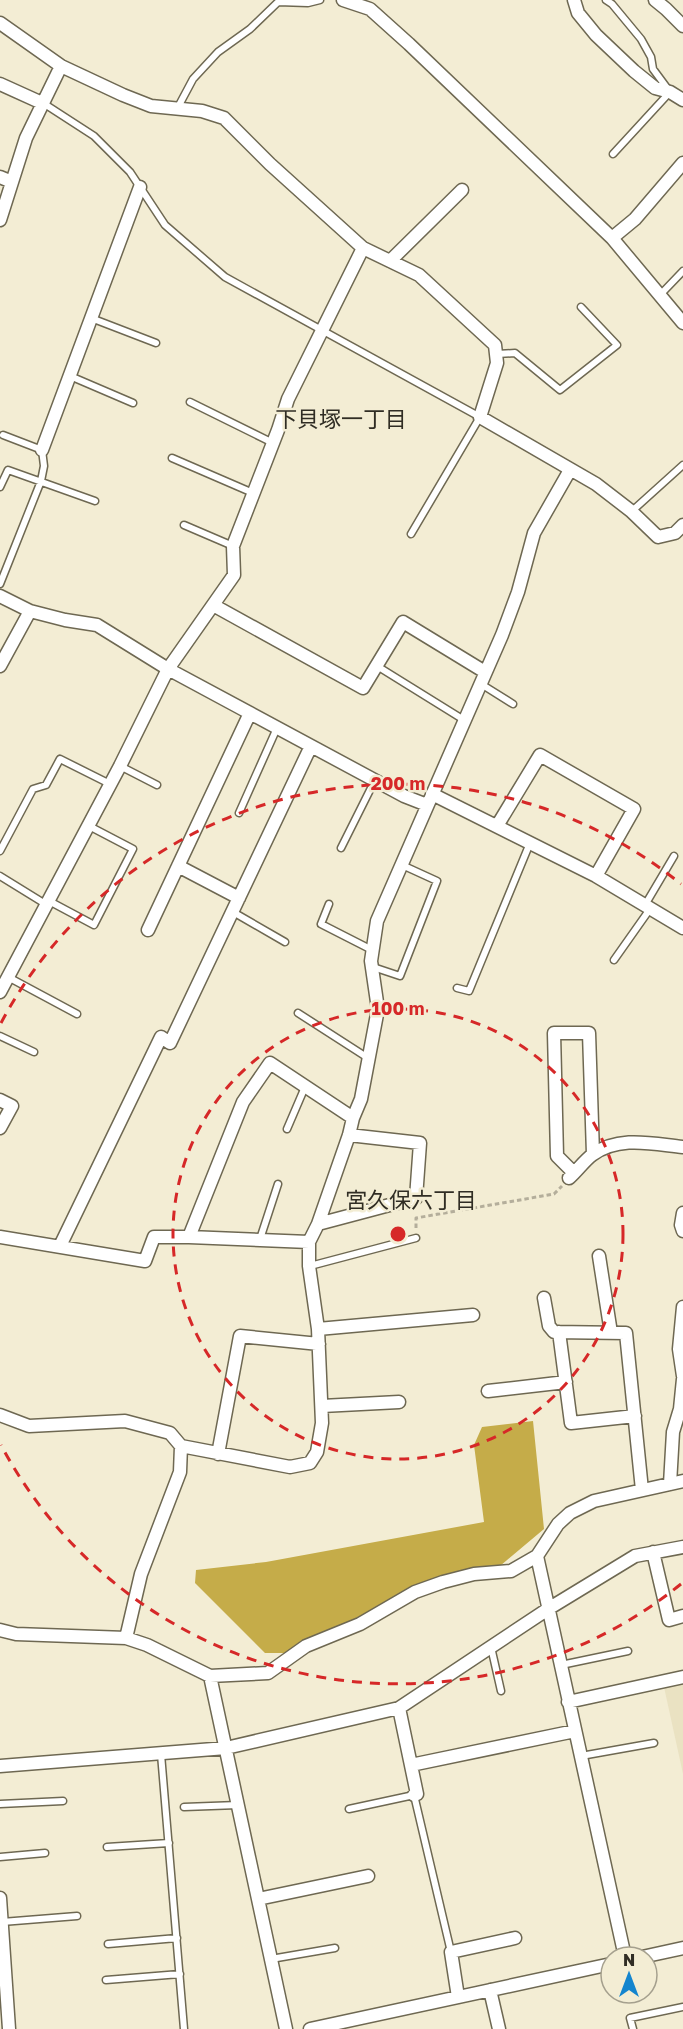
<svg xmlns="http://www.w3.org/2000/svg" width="683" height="2029" viewBox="0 0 683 2029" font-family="'Golos Text','Noto Sans JP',sans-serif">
<rect width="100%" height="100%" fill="#f3edd4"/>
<path fill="#eae2c2" d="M683 1683V1774L664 1687Z"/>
<path fill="#c5ac49" d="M533 1421 544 1529 500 1566 457 1573 356 1618 284 1653H265L195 1583 196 1570 266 1562 484 1522 474 1445 482 1427Z"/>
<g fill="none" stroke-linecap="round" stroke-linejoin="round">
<g stroke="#6e6852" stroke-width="9">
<path id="service" d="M606 0 612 4 641 39 651 57 653 69 670 92 613 154
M43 103 94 136 130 172 165 225 225 277 480 417 411 534
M177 109 193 79 218 52 250 29 278 2 308 3 320 0
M660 295 683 271
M91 318 156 343
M497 354 515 353 560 390 617 345 581 307
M70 376 133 403
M190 402 273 443
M172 458 253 493
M0 487 8 470 95 501
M632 511 683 465
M184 525 233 546
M0 584 41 481 44 466 42 450 3 435
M377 666 464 720
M481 684 513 704
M120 766 157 785
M239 813 277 728
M341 848 375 780
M0 851 33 789 46 785 60 759 110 784
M0 876 47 905
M49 901 94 925 133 849 89 826
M329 904 321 924 372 950
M645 905 674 856
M233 912 285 942
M614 960 650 909
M373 967 400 976 437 881 402 865
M8 977 77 1014
M457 988 469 991 530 843
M298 1013 368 1058
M0 1036 34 1052
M287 1129 305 1087
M260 1239 278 1184
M310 1266 416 1238
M491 1647 501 1691
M561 1665 628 1651
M161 1754 184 2029
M581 1756 654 1743
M0 1804 63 1801
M184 1807 238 1805
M349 1809 414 1795 451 1952
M107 1847 169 1843
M0 1857 45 1853
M2 1922 77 1916
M108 1944 177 1938
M271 1959 335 1948
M106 1980 180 1974
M633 2029 630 2018 683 2007"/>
</g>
<g stroke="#6e6852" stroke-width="15">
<path id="minor" d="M343 0 370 9 409 44 612 238 683 323
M574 0 578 13 596 35 634 71 655 88 670 92 683 100
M655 0 666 9 683 26
M0 23 61 66 123 95 151 106 202 111 224 118 270 164 363 248 419 275 495 345 497 363 480 417 596 484 631 511 658 537 675 533 683 525
M0 84 42 103
M0 177 12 182
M0 220 26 138 61 66
M612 238 635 219 683 163
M390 261 462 190
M42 450 140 187
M0 596 30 611 65 620 97 625 168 669 404 796 427 805
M213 605 363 688 403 622 485 672
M0 666 30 611
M432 794 596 876 683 928
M497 826 540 755 634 809 596 876
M178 866 239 898
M148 930 250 713
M0 992 120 766 168 669 234 575 233 546 278 430 288 399 363 248
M0 1100 12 1106 0 1128
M574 1173 557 1156 554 1033H589L593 1154
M569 1178C577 1171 584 1161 592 1155 619 1135 653 1144 683 1147
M683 1213 681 1225 683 1231
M318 1224 416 1198 420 1143 349 1135
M0 1237 145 1261 154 1237H189
M309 1242 189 1237 243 1102 270 1063 353 1118
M60 1246 161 1037 170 1043 311 746
M599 1256 611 1333
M544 1298 549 1326 554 1332 626 1333 642 1490
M683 1307 679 1349 683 1376
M318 1329 473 1315
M559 1332 571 1423 635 1416
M488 1391 566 1382
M322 1406 399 1402
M0 1415 29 1426 125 1421 170 1433 181 1446 180 1472 141 1574 126 1638
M181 1446 290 1467 310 1463 317 1452 322 1423 318 1329 309 1266V1242L318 1224 349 1135 353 1118 361 1099 378 1009 371 961 377 921 502 635 518 592 534 533 570 470
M218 1454 240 1336 319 1344
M670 1484 673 1432 680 1409 683 1379
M653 1552 669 1620 683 1616
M537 1556 625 1957
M0 1630 16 1634 126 1638 147 1645 210 1676 268 1673 306 1646 360 1624 415 1592 443 1582 474 1574 511 1571 537 1556 558 1524 570 1513 594 1501 683 1481
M210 1676 286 2029
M568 1702 683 1677
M399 1708 417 1794 414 1795
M411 1765 575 1731
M0 1766 226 1748 399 1708 548 1609 635 1556 683 1547
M0 1898 9 2029
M258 1899 368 1876
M642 1957 683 1948
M490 1990 499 2029
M458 1997 451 1952 515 1938
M310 2029 611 1964"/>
</g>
<path stroke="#b4ae9b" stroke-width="3" stroke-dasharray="4.5 3" stroke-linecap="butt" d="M416 1228V1218L554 1194 562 1186"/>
<use href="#service" stroke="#fff" stroke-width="6"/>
<use href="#minor" stroke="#fff" stroke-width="12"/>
</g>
<g fill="none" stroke="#d62828" stroke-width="3" stroke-dasharray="10 8">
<circle cx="398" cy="1234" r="225"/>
<path d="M681 1584A450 450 0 0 1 1 1445M1 1023A450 450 0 0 1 681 884"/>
</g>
<g text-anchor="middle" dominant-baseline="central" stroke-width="5" stroke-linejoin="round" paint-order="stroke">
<g font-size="22" fill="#302d24" stroke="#f3edd4">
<text x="341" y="418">下貝塚一丁目</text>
<text x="411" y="1199">宮久保六丁目</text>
</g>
</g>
<circle cx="398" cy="1234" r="9" fill="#d62828" stroke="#f3edd4" stroke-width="3"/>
<g font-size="18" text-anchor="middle" font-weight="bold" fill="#d62828" stroke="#f3edd4" stroke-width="5" stroke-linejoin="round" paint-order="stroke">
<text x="398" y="790">200 m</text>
<text x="398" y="1015">100 m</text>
</g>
<g transform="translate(629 1975)"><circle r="28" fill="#f3edd4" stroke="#a5a08e" stroke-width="1.5"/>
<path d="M0-4.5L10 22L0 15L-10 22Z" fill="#1485ce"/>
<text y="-9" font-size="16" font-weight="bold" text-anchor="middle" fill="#302d24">N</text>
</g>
</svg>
